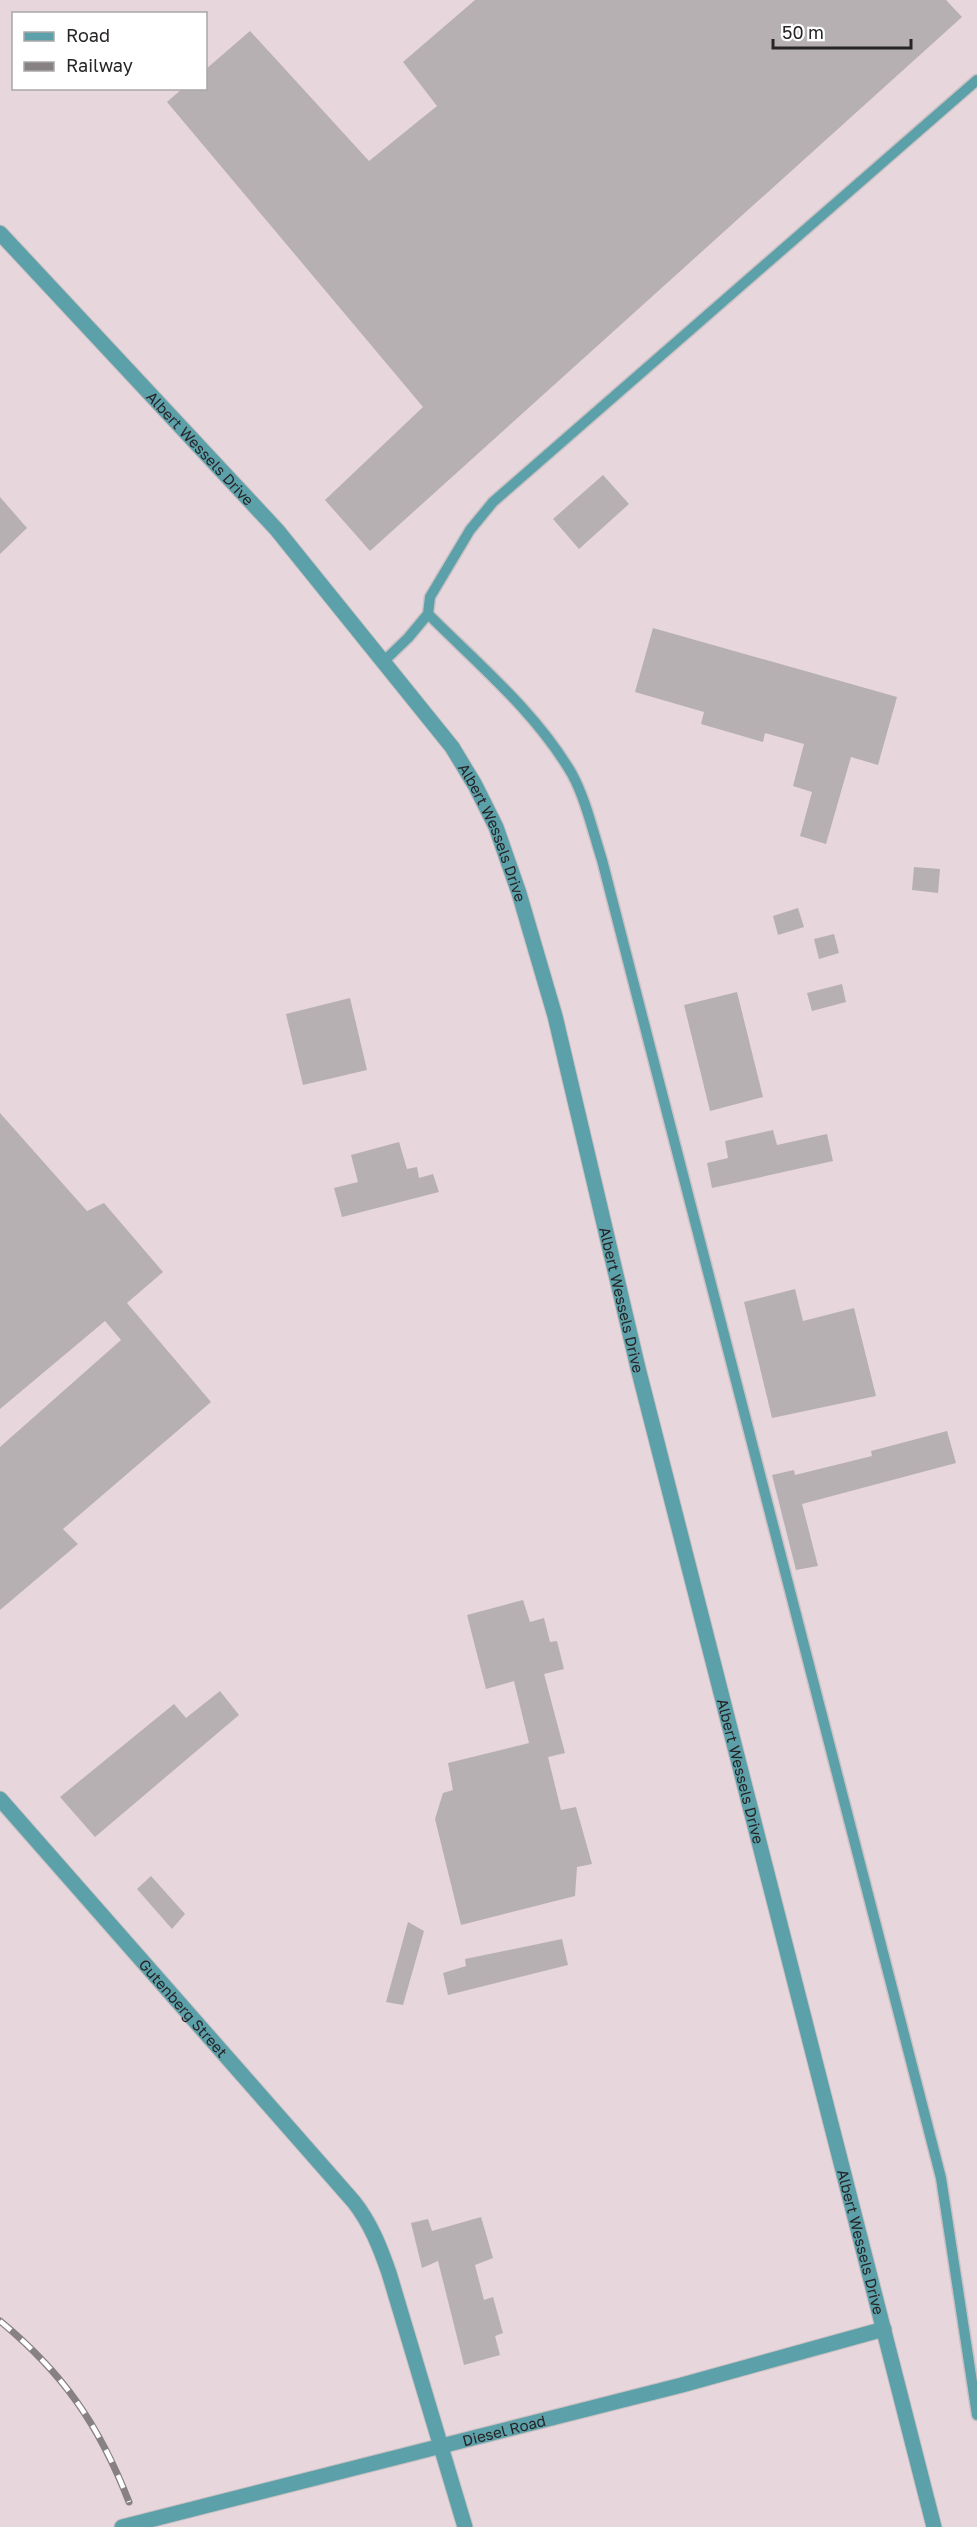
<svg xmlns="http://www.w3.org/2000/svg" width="977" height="2527" viewBox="0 0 977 2527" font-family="'Golos Text',sans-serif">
<rect width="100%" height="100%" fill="#ece3e6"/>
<path fill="#e7d6db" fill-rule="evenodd" d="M0 0H977V2527H0ZM14 14H206V88H14Z"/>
<path fill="#b7b0b2" d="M475 0H946L962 17 370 551 325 500 423 407 167 102 183 88H206V69L250 31 369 161 437 106 403 62Z
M603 475 629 504 579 549 553 519Z
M0 497 27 528 0 554Z
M653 628 897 697 878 765 851 757 826 844 800 836 812 792 793 786 804 744 765 733 763 742 701 724 704 712 635 692Z
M914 867 940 869 938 893 912 890Z
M798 908 804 927 778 935 773 916Z
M834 934 839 953 819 959 814 939Z
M842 984 846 1002 812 1011 807 993Z
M737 992 763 1097 710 1111 684 1005Z
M350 998 367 1070 303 1085 286 1014Z
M0 1113 87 1211 104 1203 163 1272 127 1303 211 1402 63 1529 78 1544 0 1610V1447L121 1340 105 1321 0 1409Z
M773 1130 777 1145 827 1134 833 1161 712 1188 707 1163 728 1158 725 1141Z
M399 1142 407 1169 417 1167 419 1178 433 1174 439 1192 342 1217 334 1188 358 1182 351 1155Z
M795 1289 803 1321 854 1308 876 1396 772 1418 744 1302Z
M947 1431 956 1463 802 1504 818 1566 796 1570 772 1475 794 1470 795 1475 872 1456 871 1451Z
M523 1600 530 1622 544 1618 550 1642 557 1641 564 1669 544 1674 565 1753 548 1757 561 1810 576 1807 592 1864 577 1867 575 1896 461 1925 435 1819 443 1793 453 1790 448 1763 529 1743 514 1681 486 1689 467 1615Z
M220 1691 239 1715 95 1837 60 1797 174 1704 186 1718Z
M151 1876 185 1914 172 1929 137 1889Z
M408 1922 424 1931 403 2005 386 2002Z
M562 1939 568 1965 448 1995 443 1973 466 1966 465 1959Z
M481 2217 493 2258 475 2265 484 2300 493 2297 503 2333 495 2336 500 2355 464 2365 438 2261 422 2268 411 2223 428 2219 432 2231Z"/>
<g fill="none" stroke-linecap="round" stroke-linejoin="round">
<g stroke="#c9c1c3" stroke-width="13">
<path id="service" d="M428 614C478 664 536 712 572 774 586 800 593 832 602 860L941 2178 977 2415
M383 662 408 638 428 614 430 597 470 530 493 502 977 80"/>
</g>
<g stroke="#c9c1c3" stroke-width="17">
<g id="minor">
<path id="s1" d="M0 1799 354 2202C371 2224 380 2247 389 2273L465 2527"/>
<path id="s2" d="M122 2527 682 2385 884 2329"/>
</g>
</g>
<g stroke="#c9c1c3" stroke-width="17">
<g id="tertiary">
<path id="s3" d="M0 233 277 530 452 747 475 785 496 827 519 893 555 1016 638 1368 934 2527"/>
</g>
</g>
<use href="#service" stroke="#5ca0aa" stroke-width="10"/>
<use href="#minor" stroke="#5ca0aa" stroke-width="15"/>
<use href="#tertiary" stroke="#5ca0aa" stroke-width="15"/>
<g stroke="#878183" stroke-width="7">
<path id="rail" d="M0 2321C64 2374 99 2425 129 2502"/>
</g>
<use href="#rail" stroke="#fff" stroke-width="4.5" stroke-dasharray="14" stroke-linecap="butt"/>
</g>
<g text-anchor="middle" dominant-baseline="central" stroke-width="4.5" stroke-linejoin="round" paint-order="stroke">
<g font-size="15" fill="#272425" stroke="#fff">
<text stroke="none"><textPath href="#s3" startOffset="294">Albert Wessels Drive</textPath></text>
<text stroke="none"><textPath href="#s3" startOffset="780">Albert Wessels Drive</textPath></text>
<text stroke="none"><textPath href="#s3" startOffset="1266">Albert Wessels Drive</textPath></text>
<text stroke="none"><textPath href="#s3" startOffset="1752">Albert Wessels Drive</textPath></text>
<text stroke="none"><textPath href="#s1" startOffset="278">Gutenberg Street</textPath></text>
<text stroke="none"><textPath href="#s3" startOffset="2238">Albert Wessels Drive</textPath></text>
<text stroke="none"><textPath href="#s2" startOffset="394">Diesel Road</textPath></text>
</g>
</g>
<rect x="12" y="12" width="195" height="78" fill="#ffffff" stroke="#a9a7a8" stroke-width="1.5"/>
<rect x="24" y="32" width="30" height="9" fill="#5ca0aa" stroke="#a9a7a8" stroke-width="1.5"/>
<text x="66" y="42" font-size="18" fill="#272425">Road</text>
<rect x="24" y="62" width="30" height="9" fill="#878183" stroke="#a9a7a8" stroke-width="1.5"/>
<text x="66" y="72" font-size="18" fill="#272425">Railway</text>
<path d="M773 39v9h138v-9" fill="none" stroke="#272425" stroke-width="3"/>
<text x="782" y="39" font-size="18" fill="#272425" stroke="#ffffff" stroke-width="4.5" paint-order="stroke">50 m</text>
</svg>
